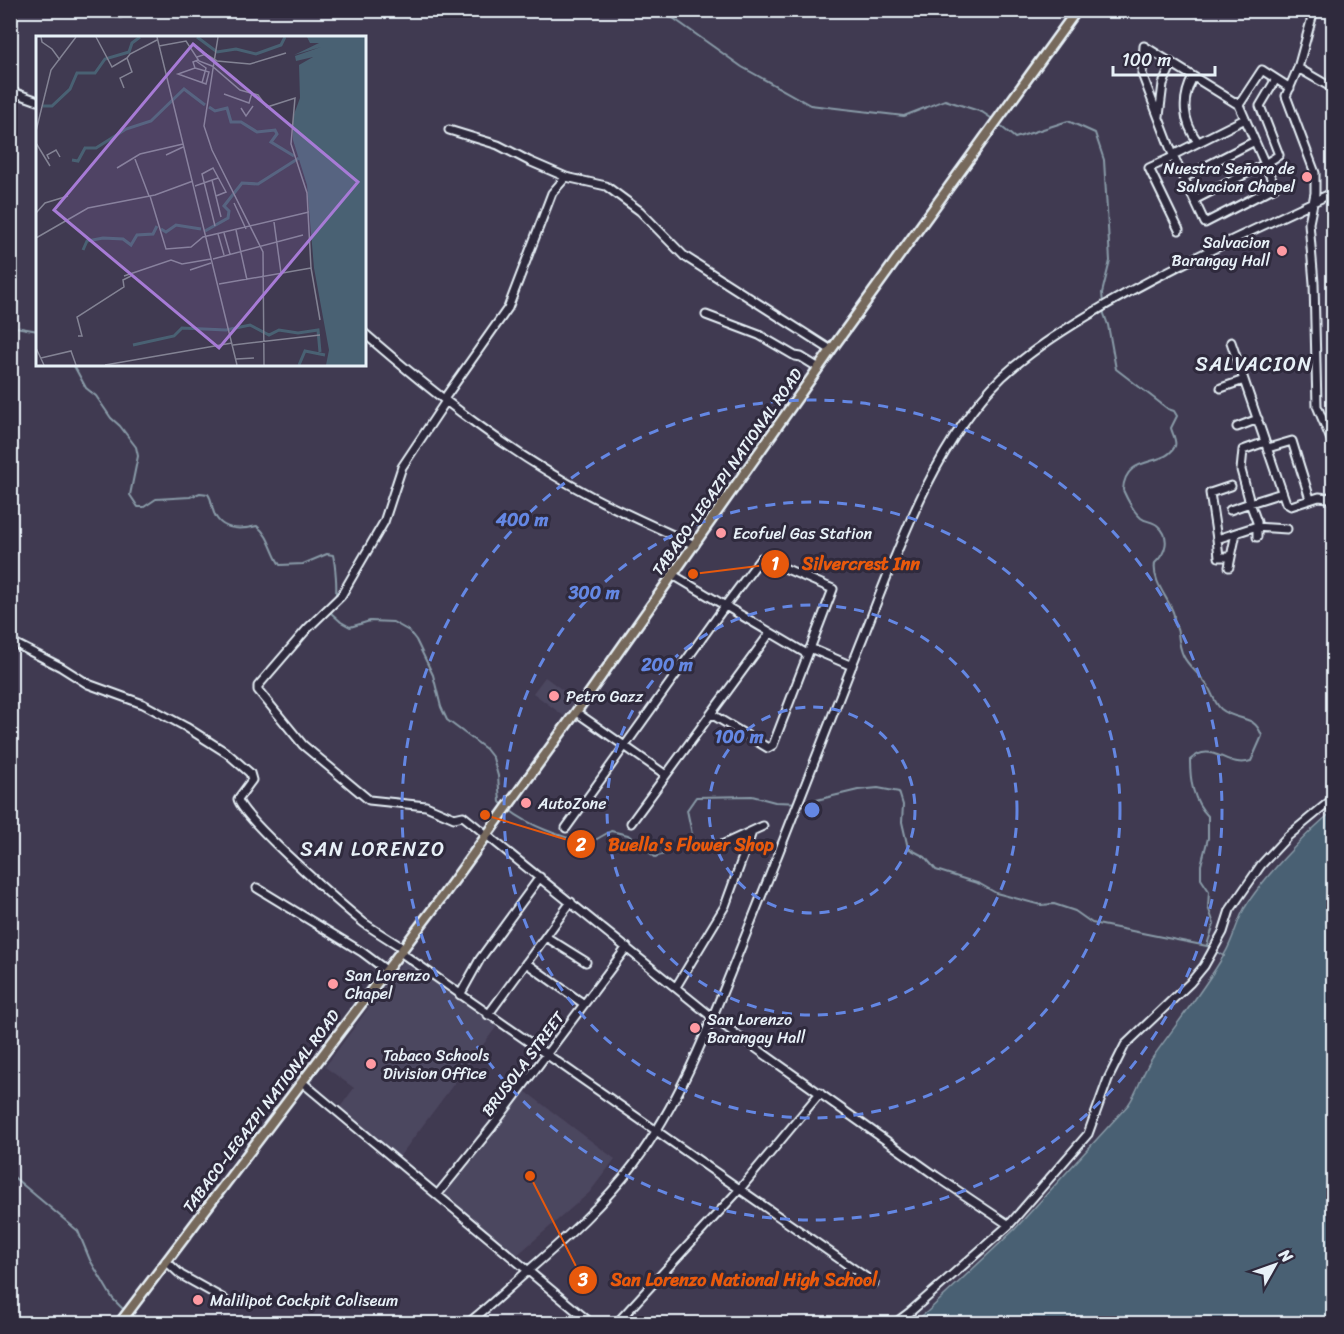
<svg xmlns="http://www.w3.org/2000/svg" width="1344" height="1334" viewBox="0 0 1344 1334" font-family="Sriracha,sans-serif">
<rect width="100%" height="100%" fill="#403a51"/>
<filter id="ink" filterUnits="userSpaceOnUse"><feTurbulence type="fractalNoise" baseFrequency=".0167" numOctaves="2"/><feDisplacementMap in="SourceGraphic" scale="12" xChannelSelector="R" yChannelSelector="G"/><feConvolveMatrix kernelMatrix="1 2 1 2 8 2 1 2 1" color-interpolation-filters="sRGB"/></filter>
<g filter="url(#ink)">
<path fill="#4c465f" d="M545 677 576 700 564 716 533 693Z
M404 960 497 1026 397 1160 338 1110 354 1088 325 1067Z
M525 1091 615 1159 589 1193 516 1256 443 1196Z"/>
<path fill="#496173" stroke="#899ba8" stroke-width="1.5" d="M1333 811V1323H912L927 1312 1015 1229 1128 1105C1139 1090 1142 1072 1153 1057 1177 1023 1203 991 1224 955 1233 941 1236 924 1244 909 1262 879 1306 833 1333 811Z"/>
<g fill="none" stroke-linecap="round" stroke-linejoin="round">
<path stroke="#899ba8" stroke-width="2" d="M635 10 673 18 742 67 810 105 904 116 945 100 982 112 994 120
M998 124 1015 138 1068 121 1095 133 1104 160 1110 261 1102 293 1104 314 1108 325 1116 369 1168 409 1174 411 1177 416 1171 428C1172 433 1177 441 1175 446 1165 468 1125 453 1123 490 1127 499 1133 511 1141 518 1146 522 1153 521 1158 526 1171 537 1166 553 1155 563 1152 583 1169 598 1174 615 1173 623 1177 627 1178 633 1181 664 1190 663 1207 685 1212 692 1214 703 1221 709 1237 722 1254 713 1262 736L1251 761C1226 769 1212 739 1190 760 1190 781 1193 801 1208 816V838L1201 865V879L1209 891 1208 907 1214 924 1207 945
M10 326 38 331
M73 364 86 388 96 396 111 418 120 426 136 447 138 456 130 495 138 507H144L156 499 190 497 200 493 208 494C213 501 211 506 214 513 221 531 241 530 257 526 270 536 271 552 280 565L303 564 327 554 333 555C335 564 338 590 335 599
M333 607 331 613 341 622 350 627 370 621 393 622 409 631 416 640 433 675 441 707 447 720 486 749 493 758 498 776 500 802 504 806
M508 809C531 827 560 836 588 844L611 831 628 835 655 857 677 850 693 839 687 810 696 797 752 796 775 802 804 803 858 790 878 788 899 792 903 805 902 822 908 848 925 857 936 870 980 884 996 893 1041 905 1054 904 1075 911 1092 923 1207 946 1224 956
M10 1174 78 1231 90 1260 113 1299 126 1312
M130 1316 137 1324"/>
<g stroke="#e8f1f8" stroke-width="11">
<path id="minor" d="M117 10 120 13
M1314 10 1298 68 1286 96 1315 173V193L1309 223 1314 283 1317 406 1334 447
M1298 68 1334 89
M1193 77C1181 99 1183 122 1198 142
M10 91 38 101
M1239 105 1275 187 1205 223 1173 155 1142 74 1144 46 1239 105 1262 70 1290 88
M1159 116 1163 84 1172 63
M449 130 498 145 529 161 566 177 606 186 640 211 684 256 831 350
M1173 155 1245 119
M1173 157 1149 168 1179 230
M1183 178 1255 141
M1194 200 1265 164 1279 155 1260 106 1276 79
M706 315 759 335 795 356 801 357 819 368
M364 333C434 394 509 453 591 496 625 514 660 529 695 545
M1231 342 1286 503 1291 506 1319 497 1328 498 1334 494
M1221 388 1244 380
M444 399 508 308 552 193 566 177
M446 401 402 467 384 522 341 596 307 629 258 686V690L303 745 369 800 426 806 454 818 463 816 712 1017 936 1176 1009 1225
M1237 427 1258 419
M1268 448 1292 441 1310 499
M1231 486 1210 493 1217 539 1254 527 1287 529
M1230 510 1250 503 1241 470 1243 450 1265 442
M1257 537V522L1250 503 1282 493
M1217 539 1219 557H1231L1236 533
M1229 567 1231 557
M673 575 807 654
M10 641 61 667 88 684 143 704 186 727 227 753 250 773 252 780 238 799C242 818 344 907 364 923 377 932 390 940 403 948
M810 648 852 666
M576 712 666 775
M631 823 770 633
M566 828 725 606 761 558 833 589 773 745 768 748 711 714
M715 848 763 826
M257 888 362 952 386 970
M546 937 586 962
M400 952 874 1283
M526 963 584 1004
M676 987 725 906 752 832
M460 995 480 959 540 877
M488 1015 571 902
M303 1083 592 1324
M437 1195 492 1127 627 947
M166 1261 181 1275 224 1299
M467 1324C489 1307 508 1288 529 1270 567 1237 604 1204 634 1164 685 1095 713 1015 745 937 784 840 822 743 860 645 895 557 933 444 1002 377 1028 353 1057 334 1087 316 1166 268 1251 232 1334 192
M616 1324 740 1189 820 1093
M894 1324 910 1312 1009 1225 1088 1134 1108 1079 1125 1045 1190 983 1204 966 1223 932 1230 910 1261 865 1288 836 1334 798"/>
</g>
<g stroke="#e8f1f8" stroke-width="13">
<path id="major" d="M119 1324 442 897 576 712 836 343 1077 10"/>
</g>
<use href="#minor" stroke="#2f2a3d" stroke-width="7"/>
<use href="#major" stroke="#76695c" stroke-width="8"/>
</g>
</g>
<g fill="none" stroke="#6487e3" stroke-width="3" stroke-dasharray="10 8">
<circle cx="812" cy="810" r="103"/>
<circle cx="812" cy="810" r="205"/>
<circle cx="812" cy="810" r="308"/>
<circle cx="812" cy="810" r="410"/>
</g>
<g fill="#ff9aa2" stroke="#2f2a3d" stroke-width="2">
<circle cx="1307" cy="177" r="6"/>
<circle cx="1282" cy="251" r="6"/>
<circle cx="721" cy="533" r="6"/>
<circle cx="554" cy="696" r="6"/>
<circle cx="526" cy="803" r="6"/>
<circle cx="333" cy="984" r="6"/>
<circle cx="695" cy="1028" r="6"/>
<circle cx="371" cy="1064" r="6"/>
<circle cx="198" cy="1300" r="6"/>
</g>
<g text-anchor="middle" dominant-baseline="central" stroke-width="6" stroke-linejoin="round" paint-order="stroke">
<g font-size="16" fill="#e8f1f8" stroke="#2f2a3d" text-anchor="start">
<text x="1295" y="168" text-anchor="end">Nuestra Señora de<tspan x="1295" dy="18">Salvacion Chapel</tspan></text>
<text x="1270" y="242" text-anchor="end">Salvacion<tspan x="1270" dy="18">Barangay Hall</tspan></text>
<text x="733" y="533">Ecofuel Gas Station</text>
<text x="566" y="696">Petro Gazz</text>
<text x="538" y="803">AutoZone</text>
<text x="345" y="975">San Lorenzo<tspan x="345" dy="18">Chapel</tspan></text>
<text x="707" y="1019">San Lorenzo<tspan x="707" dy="18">Barangay Hall</tspan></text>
<text x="383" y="1055">Tabaco Schools<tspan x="383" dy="18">Division Office</tspan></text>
<text x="210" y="1300">Malilipot Cockpit Coliseum</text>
</g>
<g font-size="16" fill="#e8f1f8" stroke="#2f2a3d">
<text transform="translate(727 472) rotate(-55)">TABACO-LEGAZPI NATIONAL ROAD</text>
<text transform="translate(523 1064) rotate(-53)">BRUSOLA STREET</text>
<text transform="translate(261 1111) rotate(-53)">TABACO-LEGAZPI NATIONAL ROAD</text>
</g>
<g font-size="20" letter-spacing="1.5" fill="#e8f1f8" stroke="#2f2a3d">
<text x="1254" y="364">SALVACION</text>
<text x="373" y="849">SAN LORENZO</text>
</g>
</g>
<g transform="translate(36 36)">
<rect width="330" height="330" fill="#403a51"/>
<path d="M271 1H330V329H290L293 314 278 232 271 149 257 104V81L264 62 263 29 277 21 260 25 259 20 285 11 258 19 283 7H274Z" fill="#496173"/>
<path fill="none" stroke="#496173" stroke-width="3" d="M161 1 181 16 200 13 220 18 245 9 249 1M7 70H16L34 53 41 37H59L69 23 93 16 96 7 104 1M173 71 179 75 191 72 195 86H205L221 96 239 94 241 98 235 106 258 120M36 124 42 125 49 112H60L90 93 115 85 148 53 169 69M125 193 130 196 140 189 165 193M169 195 192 182 193 175 188 170 206 147 222 148 263 122M47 214 51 205 67 202 87 203 95 209 101 199 117 198 121 190M97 309 138 300 146 292 190 294 214 289 233 299 243 294 262 297 282 294 284 316M263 329 269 315 289 319"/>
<path fill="none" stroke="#838394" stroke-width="1.5" d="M5 1 6 6 16 13 24 24M60 1 76 31 91 22M121 1 201 329M182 1 168 90 176 114 227 216 228 329M123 10 150 5 163 25 176 30 204 54 222 59 231 71 259 62 255 108 271 157 275 232 284 284M161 21 170 18 181 25 214 28 250 17M160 25 170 32 166 47M159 32 173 36 170 48 142 38 159 32 157 26 162 24M88 52 84 42 96 36 91 22 94 18 121 4M188 58 213 67 216 57M205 72 210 80 217 70M0 95 15 34 40 1M0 107 14 130M130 119 147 111M13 123 11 119 20 114 24 121M99 123 113 160M81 132 104 118 147 108M176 144 185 181M159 150 182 142M114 160 130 213 155 211 167 201 273 176M198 167 210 193M0 177 9 167 32 160M238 186 245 237M179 190 166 138 177 132 190 156 180 160M200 194 211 244M188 197 194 218M182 198 188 219M0 202 52 172 119 159 157 145M177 223 267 199M154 234 175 227M88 240 135 224 146 228 175 223M183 248 275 232M42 300H46L41 281 88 251 87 244 95 240M197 309 284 299M0 312 8 329M5 322 35 315 40 329M200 323 218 322M69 329 196 307"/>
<path fill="#a77bd6" fill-opacity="0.15" stroke="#a77bd6" stroke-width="3" d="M157 8 322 146 183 312 18 174Z"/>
<rect width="330" height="330" fill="none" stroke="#e8f1f8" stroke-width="3"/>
</g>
<circle cx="812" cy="810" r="9" fill="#6487e3" stroke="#2f2a3d" stroke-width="3"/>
<g font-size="18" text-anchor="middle" font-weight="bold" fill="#6487e3" stroke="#2f2a3d" stroke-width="6" stroke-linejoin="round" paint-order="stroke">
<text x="522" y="526">400 m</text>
<text x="594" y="599">300 m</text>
<text x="667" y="671">200 m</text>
<text x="739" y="743">100 m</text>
</g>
<path fill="none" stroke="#e8590c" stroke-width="2" d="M693 574L775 564M485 815L581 844M530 1176L583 1280"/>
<g fill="#e8590c" stroke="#2f2a3d" stroke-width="2">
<circle cx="693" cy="574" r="6"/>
<circle cx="485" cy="815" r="6"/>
<circle cx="530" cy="1176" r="6"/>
<circle cx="775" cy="564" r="15"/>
<circle cx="581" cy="844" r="15"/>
<circle cx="583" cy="1280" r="15"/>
</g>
<g font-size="18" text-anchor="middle" font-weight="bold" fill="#fff">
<text x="775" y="570">1</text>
<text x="581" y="851">2</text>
<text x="583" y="1286">3</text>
</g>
<g font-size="18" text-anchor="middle" font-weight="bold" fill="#e8590c" stroke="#2f2a3d" stroke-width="6" stroke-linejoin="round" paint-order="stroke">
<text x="861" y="570">Silvercrest Inn</text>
<text x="691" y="851">Buella's Flower Shop</text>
<text x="744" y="1286">San Lorenzo National High School</text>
</g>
<rect width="1344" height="1334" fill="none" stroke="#2f2a3d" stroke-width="36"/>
<rect x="18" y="18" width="1308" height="1298" fill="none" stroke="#e8f1f8" stroke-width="2" filter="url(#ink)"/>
<g transform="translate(1275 1265) rotate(50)" stroke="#2f2a3d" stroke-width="4.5" paint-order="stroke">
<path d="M0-4.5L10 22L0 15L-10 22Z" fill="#e8f1f8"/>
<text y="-9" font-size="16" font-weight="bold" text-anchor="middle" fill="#e8f1f8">N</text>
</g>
<path d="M1113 66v9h102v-9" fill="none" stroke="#e8f1f8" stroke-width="3"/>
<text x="1122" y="66" font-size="18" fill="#e8f1f8" stroke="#2f2a3d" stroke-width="4.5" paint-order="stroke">100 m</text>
</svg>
